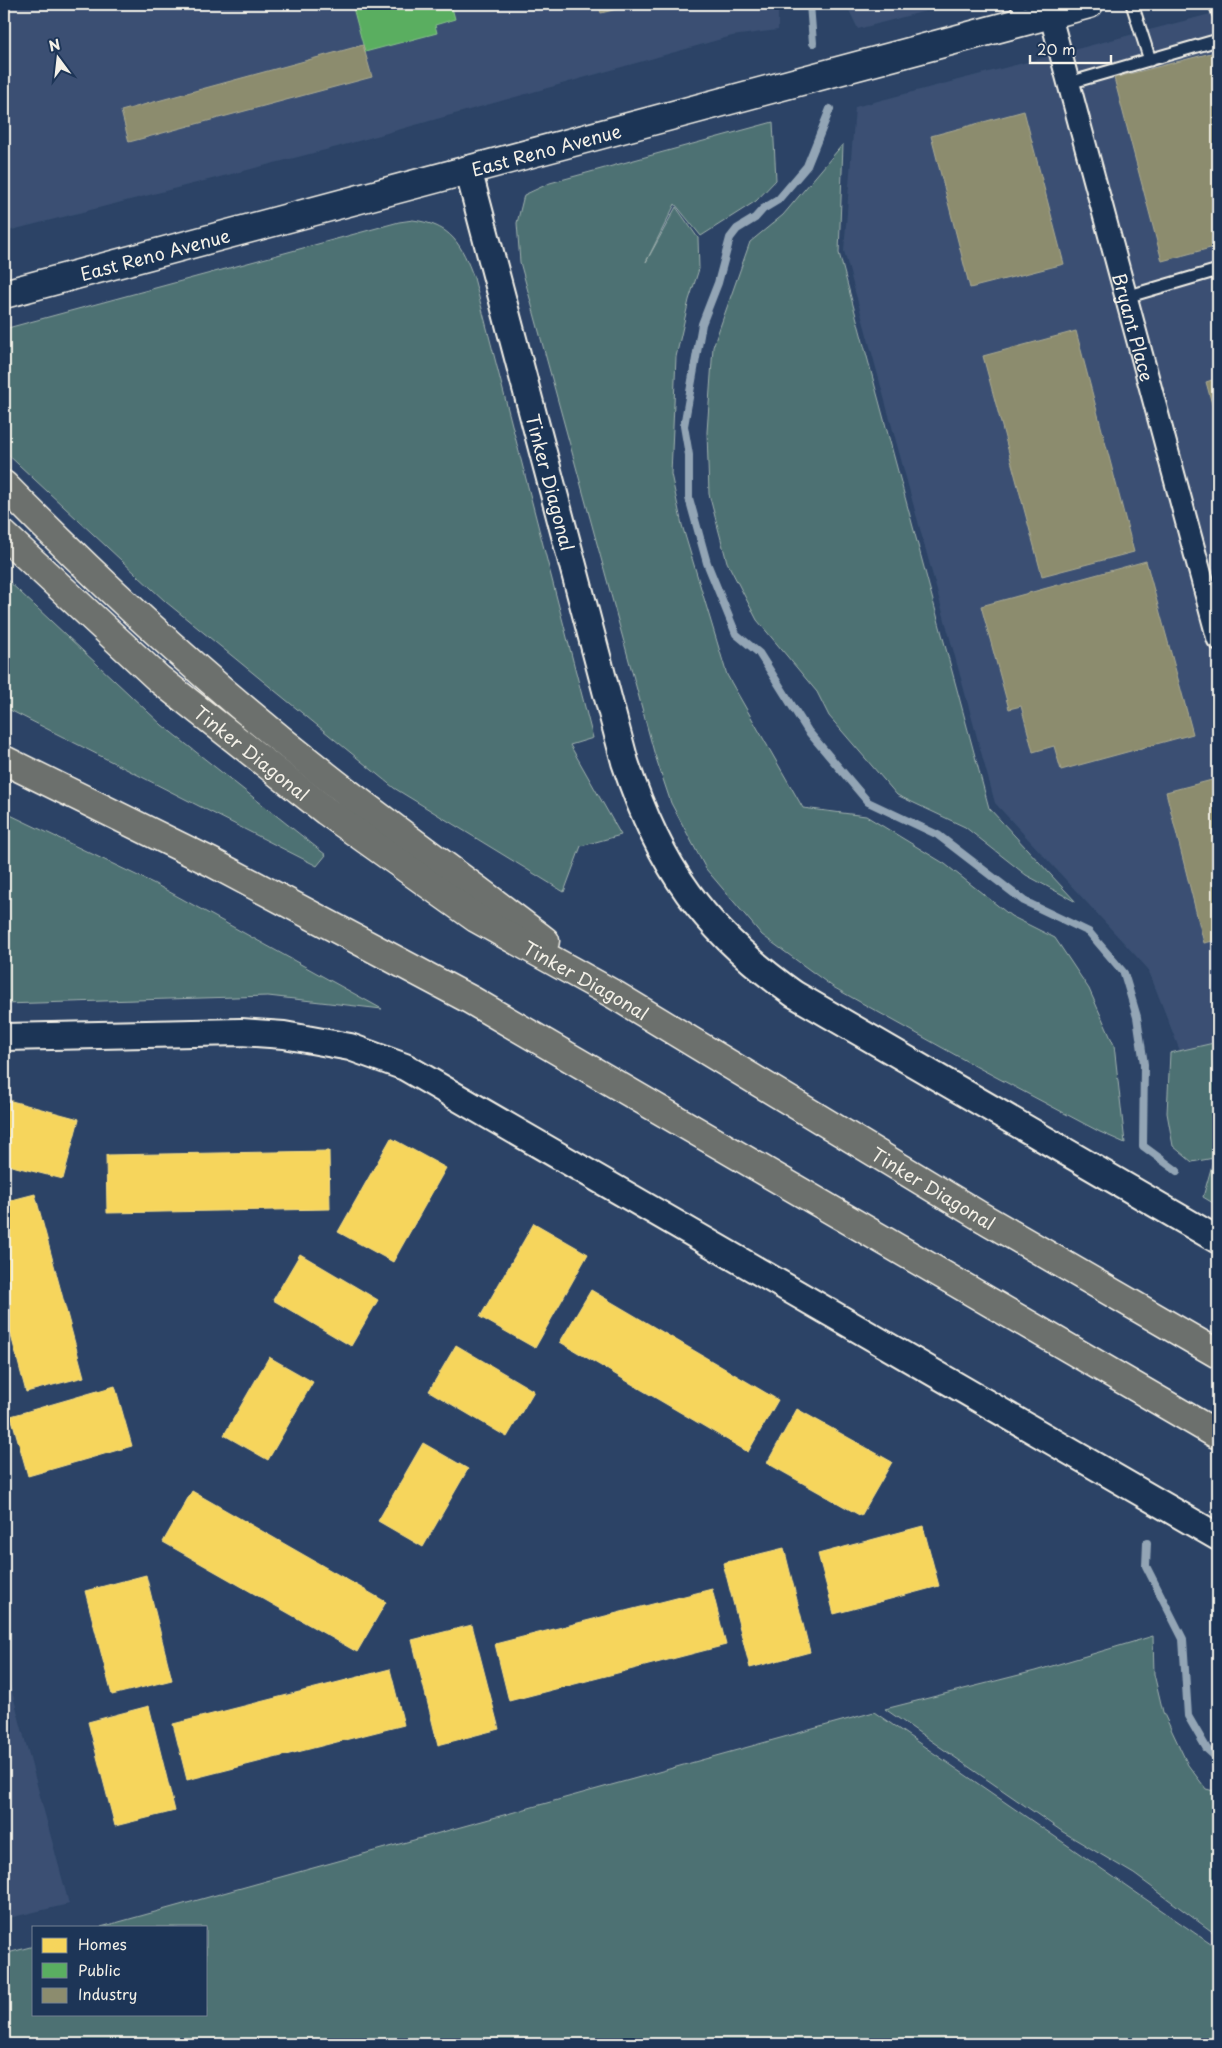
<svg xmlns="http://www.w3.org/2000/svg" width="1222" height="2048" viewBox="0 0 1222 2048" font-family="'Playpen Sans',sans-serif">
<rect width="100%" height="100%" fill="#2c4366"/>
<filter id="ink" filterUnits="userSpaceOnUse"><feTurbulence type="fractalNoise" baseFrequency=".02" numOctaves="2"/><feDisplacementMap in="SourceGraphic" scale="10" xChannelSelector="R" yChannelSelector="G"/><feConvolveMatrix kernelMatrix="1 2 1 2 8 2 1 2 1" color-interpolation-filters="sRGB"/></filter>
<g filter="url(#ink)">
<path fill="#3a5073" d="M4 4H778V30L732 36 337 147 4 232Z
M846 4H952L858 29Z
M1218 12V1042L1180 1051 1148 969 995 803 844 251 855 107Z
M4 1662 69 1904 4 1919Z"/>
<path fill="#4d7173" stroke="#a0b1ae" d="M773 122 776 180 756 201 701 236 675 204 646 262 676 207 698 238 699 269 689 300 676 357 671 474 682 525 727 675 803 808 866 816 945 864 1011 916 1055 938 1089 989 1114 1045 1125 1143 1100 1132 977 1067 833 987 762 935 706 869 671 803 654 752 520 262 517 223 524 195 550 183Z
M843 144 839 253 989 808 1076 902 1026 875 965 827 897 795 829 716 817 692 757 620 727 562 709 494 707 432 713 347 750 242 783 215Z
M413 220C452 225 461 244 474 278L593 738 570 745 621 835 581 846 564 892 394 788 166 602 4 451V329L399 222Z
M4 577 162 725 326 855 317 866 4 707Z
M4 812 155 884 382 1009 268 996 4 1004Z
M1218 1042V1206L1203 1197 1214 1158 1192 1162 1173 1146 1167 1113 1170 1053Z
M1153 1636 1154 1674 1163 1712 1188 1765 1206 1789 1218 1792V1936L1134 1874 1063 1832 885 1709 1035 1671Z
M874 1712 1218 1949V2044H4V1954L34 1946V2014H206V1927H101Z"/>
<path fill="#f6d55c" stroke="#f5dd86" d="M4 1099 79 1119 63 1179 4 1164Z
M391 1138 446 1168 393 1262 338 1232Z
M329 1151 330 1209 107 1213 106 1155Z
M35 1194 84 1377 26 1392 4 1309V1202Z
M534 1223 588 1254 535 1348 480 1317Z
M300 1254 378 1300 351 1346 273 1300Z
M591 1290 778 1400 748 1452 560 1342Z
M456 1345 534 1391 507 1437 429 1391Z
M269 1357 313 1382 268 1460 224 1435Z
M115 1386 132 1446 28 1476 11 1416Z
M797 1409 892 1462 861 1516 767 1463Z
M423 1443 468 1469 423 1547 378 1521Z
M192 1491 386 1602 357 1652 163 1542Z
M923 1526 939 1586 834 1614 818 1554Z
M784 1548 810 1652 750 1668 723 1563Z
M146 1575 172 1680 112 1695 85 1591Z
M712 1589 726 1645 509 1701 495 1644Z
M472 1625 499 1729 438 1745 412 1640Z
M390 1669 404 1725 187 1780 173 1724Z
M149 1706 175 1811 115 1826 88 1722Z"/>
<path fill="#5aae61" stroke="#88c28a" d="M352 4H451L455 19 435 25 437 33 365 52Z"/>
<path fill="#8c8c6e" stroke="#abaa93" d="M598 4H637L601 13Z
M363 45 372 77 129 142 121 111Z
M1215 52 1218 66V246L1162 261 1114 78Z
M1024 111 1064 264 970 288 931 136Z
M1076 331 1134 552 1042 576 983 356Z
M1218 378V426L1206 382Z
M1146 561 1193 734 1061 770 1054 746 1033 752 1021 706 1009 709 981 606Z
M1212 780 1218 804V940L1204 943 1166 792Z"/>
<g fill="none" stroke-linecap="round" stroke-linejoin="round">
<path stroke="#93a5b5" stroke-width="8" d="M810 4 813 43
M830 109 807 166 778 200 763 209 755 218 737 229 730 238 718 283 702 324 684 426 689 455V498L707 563 736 634 759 653 808 731 868 802 938 835 1024 901 1089 932 1124 973 1137 1017 1144 1064 1143 1146 1177 1171
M1147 1543 1146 1566 1183 1639 1188 1716 1207 1749 1218 1759"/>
<g stroke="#f4f1e8" stroke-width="15">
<path id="service" d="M1017 4 1022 22
M1132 4 1150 60
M1215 4 1218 13
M1069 83 1218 40
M1126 297 1218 270"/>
</g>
<g stroke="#f4f1e8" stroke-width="25">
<g id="minor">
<path id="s1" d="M1050 14 1218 639"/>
</g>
</g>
<g stroke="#f4f1e8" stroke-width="30">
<g id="tertiary">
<path id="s2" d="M468 169 625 762C660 868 703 929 794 994L1218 1240"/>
<path d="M4 1037 241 1032 284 1035 350 1047 405 1067 1218 1537"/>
</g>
</g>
<g stroke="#f4f1e8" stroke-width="31">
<g id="secondary">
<path id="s3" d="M4 294 1089 4"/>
</g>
</g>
<g stroke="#f4f1e8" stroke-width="31">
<g id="motorway">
<path d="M4 485C112 595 226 699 348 793 413 843 480 891 545 941"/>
<path id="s4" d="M4 535 159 679 326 811 476 918 615 995 980 1216 1218 1354"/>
<path d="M4 760 211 862 471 1000 1218 1435"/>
</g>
</g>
<use href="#service" stroke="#1d3557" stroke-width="11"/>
<use href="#minor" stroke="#1d3557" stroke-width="21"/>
<use href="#tertiary" stroke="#1d3557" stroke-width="26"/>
<use href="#secondary" stroke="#1d3557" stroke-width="28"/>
<use href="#motorway" stroke="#6c706d" stroke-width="28"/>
</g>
</g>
<g text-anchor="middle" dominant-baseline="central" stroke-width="5" stroke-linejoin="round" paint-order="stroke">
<g font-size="18" fill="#f4f1e8" stroke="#1d3557">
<text stroke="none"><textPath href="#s3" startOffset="561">East Reno Avenue</textPath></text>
<text stroke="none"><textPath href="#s3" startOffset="156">East Reno Avenue</textPath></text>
<text stroke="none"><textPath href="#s1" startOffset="324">Bryant Place</textPath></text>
<text stroke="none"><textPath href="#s2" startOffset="324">Tinker Diagonal</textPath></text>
<text stroke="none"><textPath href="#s4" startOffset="330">Tinker Diagonal</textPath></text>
<text stroke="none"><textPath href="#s4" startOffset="735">Tinker Diagonal</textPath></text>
<text stroke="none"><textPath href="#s4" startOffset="1140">Tinker Diagonal</textPath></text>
</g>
</g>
<rect width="1222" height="2048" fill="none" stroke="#1d3557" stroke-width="20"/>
<rect x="10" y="10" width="1202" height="2028" fill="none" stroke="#f4f1e8" stroke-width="2" filter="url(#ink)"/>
<rect x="32" y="1926" width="175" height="90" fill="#1d3557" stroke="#738091"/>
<rect x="42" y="1938" width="25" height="15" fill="#f6d55c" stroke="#738091"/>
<text x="78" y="1950" font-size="15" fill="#f4f1e8">Homes</text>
<rect x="42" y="1963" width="25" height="15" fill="#5aae61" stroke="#738091"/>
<text x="78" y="1976" font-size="15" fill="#f4f1e8">Public</text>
<rect x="42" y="1988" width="25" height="15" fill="#8c8c6e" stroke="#738091"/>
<text x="78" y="2000" font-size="15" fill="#f4f1e8">Industry</text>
<g transform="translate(58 58) rotate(345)" stroke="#1d3557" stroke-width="4" paint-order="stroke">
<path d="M0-4L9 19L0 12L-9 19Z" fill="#f4f1e8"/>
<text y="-8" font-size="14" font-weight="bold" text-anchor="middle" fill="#f4f1e8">N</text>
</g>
<path d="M1030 55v8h81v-8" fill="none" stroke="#f4f1e8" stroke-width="2.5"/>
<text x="1037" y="55" font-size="15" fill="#f4f1e8" stroke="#1d3557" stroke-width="4" paint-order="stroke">20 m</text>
</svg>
